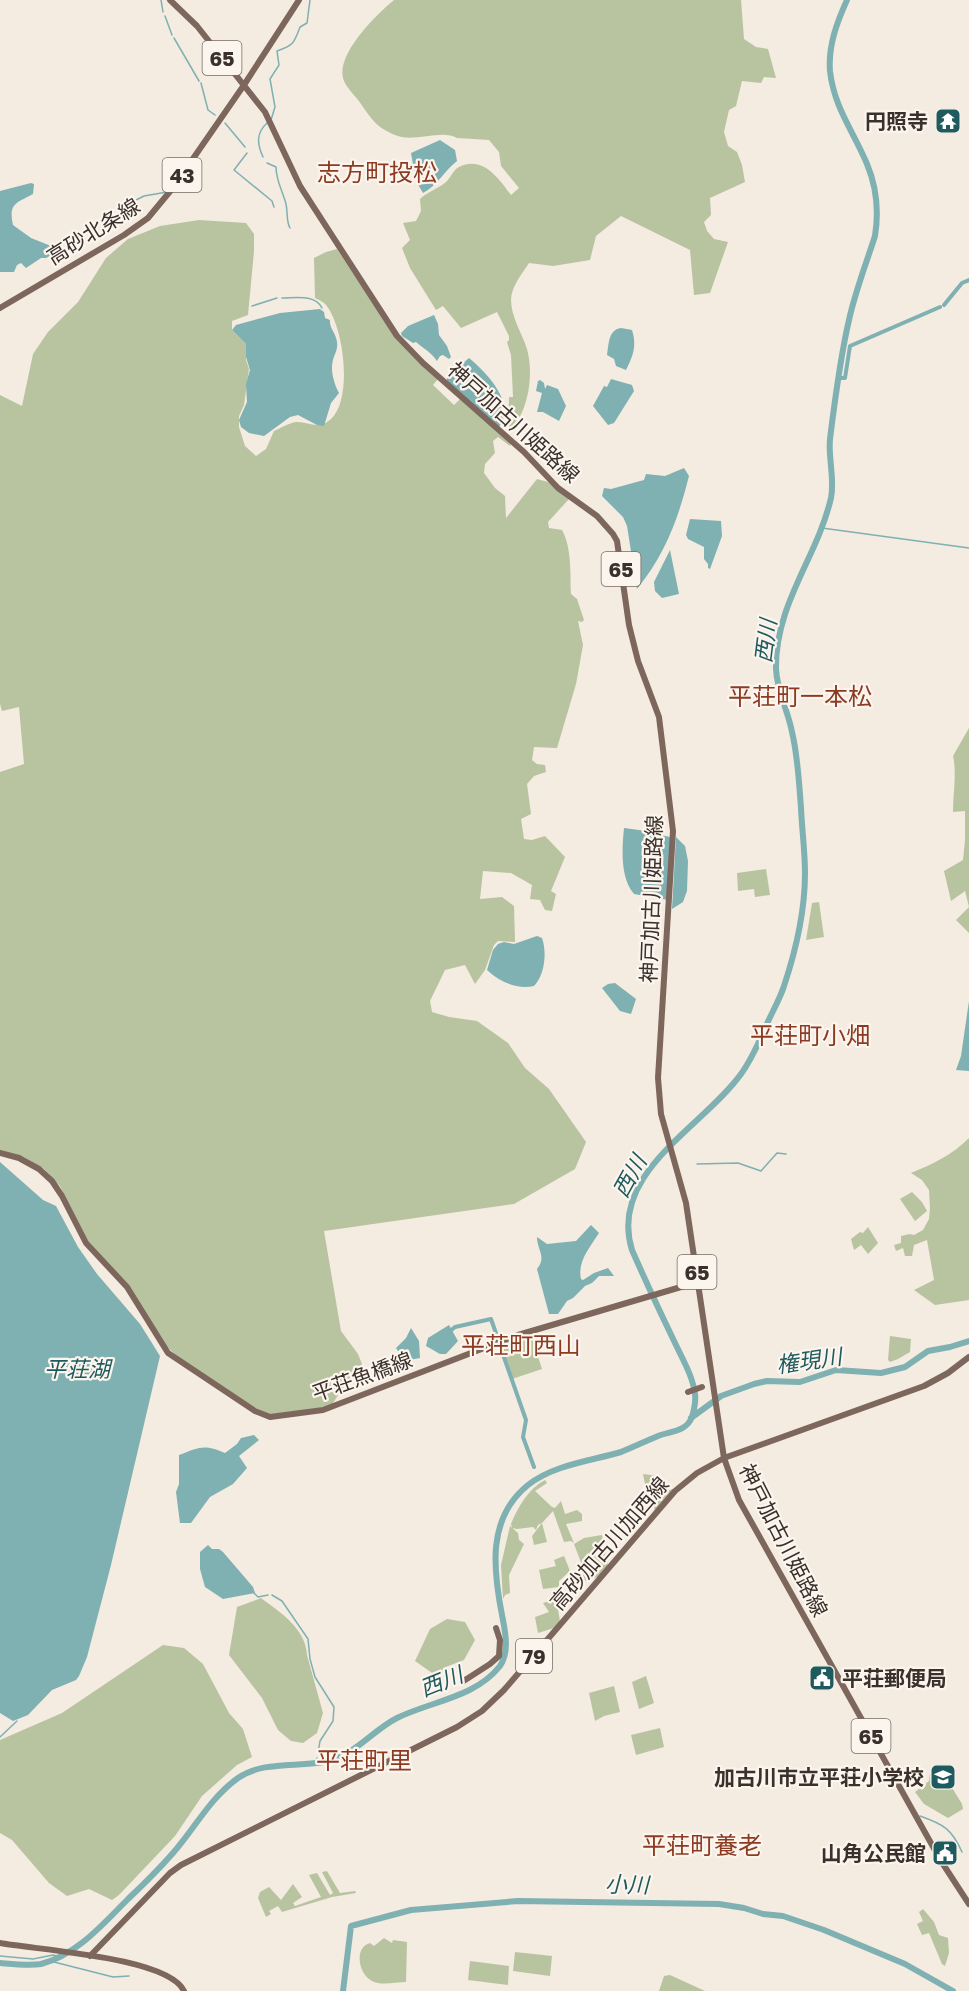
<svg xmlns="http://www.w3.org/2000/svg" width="969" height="1991" viewBox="0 0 969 1991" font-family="'Golos Text','Noto Sans JP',sans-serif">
<rect width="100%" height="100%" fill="#f4ebe1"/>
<path fill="#b8c4a0" d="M394 0H741L744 39 756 47 768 49 776 78 764 77 761 83 742 81 736 106 729 110 724 132 728 146 737 152 742 165 745 182 710 198 711 215 704 222 707 231 714 239 728 242 710 293 694 295 690 250 621 216 596 236 590 260 553 266 529 263C522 274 511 287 511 300 511 317 522 333 527 349 534 374 529 414 508 432L509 397H513L511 355 507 342 509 340V336L497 312 461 328 443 306 436 310 410 268 402 248 410 240 403 223 416 221 421 211 420 199C428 191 439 189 447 181 451 177 454 169 459 167 483 155 499 179 511 195L519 188 501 166 499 152 489 140 457 138C443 129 415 142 398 136 378 129 372 120 361 104 356 96 345 87 343 78 337 53 376 15 394 0Z
M199 220 246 223 254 234V251L248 315 232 321V330L246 344V360L249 369 244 405 239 416V427L245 446 256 456 266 449 274 431C281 428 289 423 296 422 308 421 318 431 331 419 353 399 344 327 326 305 324 302 319 300 315 298L314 258 326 252 337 249 391 331 438 379 433 385 454 405 460 399 511 443 510 446 498 437 493 441 495 453 485 464 484 473 495 488 505 496 506 518 537 479 548 482 569 499 548 522 549 528 562 530C572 548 570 574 571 594L577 599 584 620 582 622 578 621 583 645 576 684 557 748 534 747 532 760 537 764 545 765 546 772 534 776 527 784 531 814 521 819 524 839 532 840 545 836 565 857 551 891 556 894 552 911 545 910 540 900 530 899 532 885 511 873 483 871 480 899 502 897 514 906 515 942 498 941 494 945 485 970 475 984 465 965 445 970 430 1001 432 1012 449 1017 477 1021 508 1043 525 1068 549 1089 586 1142 575 1169 514 1204 324 1231 341 1331 358 1354 362 1364 357 1378 345 1385 331 1406 270 1415 256 1408 179 1358 164 1344 134 1294 89 1244 60 1186 44 1169 24 1157 0 1150V772L24 764 19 707 2 711 0 704V395L22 406 33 354 48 332 78 302 106 258 128 239 160 226Z
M969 728V933L956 920 969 907 965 891 951 901 944 871 963 860 965 840V811L953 812C953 793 957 774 953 756Z
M766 869 770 895 755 897 754 889 738 891 737 873Z
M819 902 824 937 806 940 812 903Z
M969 1138V1300L935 1305 914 1290 934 1280 927 1240 914 1245 912 1256H905L903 1248 896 1251 894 1245 901 1243V1236L910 1234 914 1235 923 1230 929 1219 930 1208 929 1190 922 1180 911 1173C933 1164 952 1155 969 1138Z
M912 1192 922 1202 927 1211 915 1221 900 1199Z
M868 1227 878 1243 868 1254 861 1245 854 1250 851 1239 860 1232 863 1233Z
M530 1332 542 1369 512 1379 501 1343Z
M890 1336 911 1339 910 1352 898 1359 890 1362 888 1360Z
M643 1474 658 1476 661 1492 674 1489 655 1512 652 1495 646 1489Z
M545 1480 547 1483 535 1491 552 1507 555 1508 561 1501 565 1514 577 1510 582 1514V1521L566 1524 574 1543 571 1541 564 1542 553 1511 542 1523 547 1542 534 1545 532 1536 542 1523 538 1525 536 1530 533 1527 517 1529 512 1528 511 1524C518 1507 528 1489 545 1480Z
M510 1526 518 1533 519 1540 524 1544 509 1575 510 1593 505 1595 503 1599 501 1565Z
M602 1535 608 1566 598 1577 585 1581 580 1567 582 1565 574 1544 584 1538Z
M564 1556 570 1571 559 1581V1587L543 1589 539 1570 556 1566 554 1560Z
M261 1598C280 1612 306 1629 307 1655L323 1713 317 1733 303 1743 291 1741 278 1730 262 1698 229 1655 237 1607Z
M561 1598 567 1606 558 1609 560 1622 554 1628 538 1633 535 1617 549 1612 543 1603Z
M447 1619 465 1622 475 1640 464 1660 443 1668 442 1674 435 1675 415 1661 430 1629Z
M163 1645 184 1648 203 1664 229 1713 243 1729 252 1757 237 1765 202 1796 175 1836 119 1895 112 1900 89 1889 67 1896 49 1883 12 1840 0 1833V1740L62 1713Z
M646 1676 654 1703 639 1709 632 1682Z
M614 1686 620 1712 604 1716 595 1721 589 1693Z
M660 1728 664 1747 636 1755 631 1735Z
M940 1768 962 1804 963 1809 948 1818 924 1804 915 1792 929 1781 930 1774Z
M327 1871 340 1893 355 1891 356 1893 332 1897 282 1912 278 1906 269 1911 271 1914 266 1917 258 1898 260 1892 269 1887 281 1900 293 1884 302 1897 293 1903 295 1906 321 1897 309 1875 317 1873 330 1895 333 1893 322 1872Z
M923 1909 934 1922 939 1935 948 1938 949 1953 945 1966 942 1964 929 1933 922 1935 917 1924 923 1921 919 1912Z
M384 1938 392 1943 393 1940 407 1942 406 1982C396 1982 381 1986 372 1981 358 1974 354 1947 370 1943L374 1946Z
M515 1952 552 1956 550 1976 513 1971Z
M470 1961 509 1966 508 1985 468 1980Z
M670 1975 705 1991H659L664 1976Z"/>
<path fill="#7fb0b2" d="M440 140 455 150 457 161C444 171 437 186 423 193L416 181 411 153Z
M31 183 34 184 33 194C17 203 8 203 13 225L31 238 56 248 58 252 46 258H41L26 268 21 263 17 265 14 272H0V191Z
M320 309 324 312 325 318 330 320C329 328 336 333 337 342 338 349 335 353 333 360 330 370 334 384 339 393L331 403 324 426 317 425 298 415 290 417 264 436 249 433 241 427 239 420 247 402 246 384 250 370 246 357V344L232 330 236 325 280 313Z
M434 315 438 324 439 335 447 346 451 357 449 359 443 355 440 356 437 361C431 352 424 349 416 342L413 343 402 336 401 333 408 326Z
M621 328 632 330C637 346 633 356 626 370L616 366 614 359 607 355C609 344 608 330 621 328Z
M469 358C487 373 517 404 499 427L446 382 448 376Z
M611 379 632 385 634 391 614 423 608 425 593 406 604 386 607 387Z
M540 380 544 383 545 389 547 385 558 389 566 406 559 421 543 412H537L542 393 536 391 538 381Z
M684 468 689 476C678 519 666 553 637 589L627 526 623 517 602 496 604 488 611 489 644 480 646 474 665 476Z
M690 519 721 521 722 536 710 569 708 568V564L704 559V547L688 539 686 535Z
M670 550 679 594 662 598 655 591 654 582Z
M624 828 661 833V835L670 837 668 900 634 894C620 878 622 849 624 828Z
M676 837 685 846 688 861 687 891 683 902 672 909Z
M537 936 542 938C547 952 545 975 534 986 517 990 500 982 487 970L493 950 498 944 504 942 514 944Z
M615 983 636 999 631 1014 620 1011 602 988 608 984Z
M969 1001V1071L956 1070 961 1056Z
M0 1162 43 1200 56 1206 78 1247 97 1274 140 1324 160 1356 111 1565 87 1657 79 1676 76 1680 52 1690 28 1715 13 1721 0 1713Z
M591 1225 599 1233C590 1247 577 1262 581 1279L583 1280 594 1273 608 1268 614 1276H599L592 1283 585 1286 573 1298 567 1301 558 1314H549L537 1269C547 1257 537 1250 537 1237L547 1244 576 1241Z
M449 1325 458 1341 446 1354H440L426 1346 428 1338Z
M411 1328 419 1341 420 1358 409 1360 406 1351H398L396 1348 406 1338Z
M254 1435 259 1440 239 1456 247 1468 233 1484 210 1497 191 1523H180L176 1492 179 1484V1455C200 1447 204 1444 225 1453L237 1444 241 1438Z
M208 1545 212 1549H219L223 1552 253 1587 255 1593 223 1599 205 1587 200 1569V1552Z"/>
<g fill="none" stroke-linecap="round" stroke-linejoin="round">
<path stroke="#7fb0b2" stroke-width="1.5" d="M161 0 163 12
M165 16 172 35
M174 38 199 81
M201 83 208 110 215 115
M271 120 275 107 270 79 279 65 277 51C294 45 294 43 300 27L307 23 310 0
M225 123 245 147
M247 153 234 170 272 201 274 207
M263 157C257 144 256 133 267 123
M267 163 276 167C276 181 283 192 286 204 288 213 286 221 290 228
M126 205 144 196 167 192
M282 298C295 298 315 294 322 308
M252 306 277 298
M822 528 969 548
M697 1164 738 1163 761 1171 777 1153 786 1154
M254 1593 258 1597 268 1595
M272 1595 282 1601 308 1639 310 1659 315 1677 334 1707 333 1721 320 1741 318 1753
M0 1737 17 1721
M315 1763 317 1758
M920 1816C943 1824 952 1829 962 1852
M0 1956 33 1959 53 1955 60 1957
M50 1961 113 1977 129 1976"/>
<path stroke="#7fb0b2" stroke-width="4" d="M944 305 962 283 969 280
M839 378H845L850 346 940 307
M449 1332 455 1327 491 1319 498 1339
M500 1346 526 1420 523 1437 534 1467"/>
<path stroke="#7fb0b2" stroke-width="6" d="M691 1418 721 1396 754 1384 767 1381 800 1382 836 1370 881 1373 905 1367 928 1351 950 1347 969 1341
M0 1963C12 1964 29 1966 41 1964 77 1955 103 1924 128 1899 144 1884 159 1869 173 1853 195 1828 210 1798 238 1778 264 1760 299 1768 328 1761 356 1754 373 1730 397 1718 431 1701 475 1698 500 1666 510 1651 505 1631 502 1615 493 1569 487 1518 528 1485 553 1465 590 1461 621 1452 633 1447 646 1441 658 1436 671 1431 686 1432 692 1417 694 1411 696 1400 695 1394 693 1377 683 1360 676 1345 661 1314 646 1282 632 1250 608 1173 703 1127 741 1074 752 1059 759 1042 766 1026 772 1012 780 999 784 986 796 950 805 912 805 873 805 852 802 830 801 808 799 783 798 757 792 732 788 710 777 692 776 669 775 604 817 558 831 498 835 479 828 458 830 439 835 399 840 358 849 320 855 292 866 264 875 236 879 211 877 188 867 164 854 132 834 108 830 71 828 46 837 22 847 0
M343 1991 351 1926 411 1910 518 1901 719 1904 744 1908 763 1914 783 1916 824 1930 905 1964 953 1991"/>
<path stroke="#7d675c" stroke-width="6" d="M170 0 197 26 265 112 300 186 397 336 423 363 524 452 558 488 597 516 613 534 617 541 629 625 638 661 659 717 673 831 658 1078 661 1114 686 1203 724 1458 739 1500 941 1861 969 1904
M0 308 124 235 148 218 172 189 244 85 299 0
M0 1153 19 1158 39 1169 52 1181 62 1196 86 1243 127 1287 168 1353 255 1411 270 1417 323 1410 518 1335 698 1282
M688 1392 702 1387
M462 1682 490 1664 499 1656 500 1640 496 1628
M0 1943C37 1950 168 1957 184 1991
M90 1956 170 1873 181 1865 457 1727 482 1711 504 1690 675 1491 697 1473 724 1458 924 1386 948 1373 969 1357"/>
</g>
<defs>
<g id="temple-square" transform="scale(1.35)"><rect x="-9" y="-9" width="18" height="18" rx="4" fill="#1f5a5e" stroke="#fbf5ee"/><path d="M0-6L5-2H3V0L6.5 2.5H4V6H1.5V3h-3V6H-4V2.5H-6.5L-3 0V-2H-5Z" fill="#fff"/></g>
<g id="civic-square" transform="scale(1.35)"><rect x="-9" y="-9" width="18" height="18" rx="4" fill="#1f5a5e" stroke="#fbf5ee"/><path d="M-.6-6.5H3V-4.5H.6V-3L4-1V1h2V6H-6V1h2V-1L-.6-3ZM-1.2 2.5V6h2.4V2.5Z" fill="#fff"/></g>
<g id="school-square" transform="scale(1.35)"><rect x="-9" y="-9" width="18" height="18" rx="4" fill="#1f5a5e" stroke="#fbf5ee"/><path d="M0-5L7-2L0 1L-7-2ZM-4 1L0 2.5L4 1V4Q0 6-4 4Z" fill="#fff"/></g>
</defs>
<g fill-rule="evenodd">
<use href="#temple-square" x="948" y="121"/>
<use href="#civic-square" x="822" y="1678"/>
<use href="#school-square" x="943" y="1777"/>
<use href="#civic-square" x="945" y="1853"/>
</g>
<g text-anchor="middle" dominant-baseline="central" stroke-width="4.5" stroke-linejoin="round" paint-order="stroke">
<g fill="#fbf5ee" stroke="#756b66" stroke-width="1.5">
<rect x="202.5" y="41" width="39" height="34" rx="4.5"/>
<rect x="162.5" y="158" width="39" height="34" rx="4.5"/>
<rect x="601.5" y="552" width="39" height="34" rx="4.5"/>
<rect x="677.5" y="1255" width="39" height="34" rx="4.5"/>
<rect x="516" y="1639" width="36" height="34" rx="4.5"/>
<rect x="851.5" y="1719" width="39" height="34" rx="4.5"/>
</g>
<g font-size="20" font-weight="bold" fill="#3b302b">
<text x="222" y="58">65</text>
<text x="182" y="175">43</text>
<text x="621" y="569">65</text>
<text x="697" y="1272">65</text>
<text x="534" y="1656">79</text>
<text x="871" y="1736">65</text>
</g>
<g font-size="21" font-weight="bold" fill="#3b302b" stroke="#fbf5ee" text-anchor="end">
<text x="928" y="121">円照寺</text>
<text x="842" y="1678" text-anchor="start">平荘郵便局</text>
<text x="924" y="1777">加古川市立平荘小学校</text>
<text x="926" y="1853">山角公民館</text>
</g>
<g font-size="21" fill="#3b302b" stroke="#fbf5ee">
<text transform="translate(93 231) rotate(-32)">高砂北条線</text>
<text transform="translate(514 422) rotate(42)">神戸加古川姫路線</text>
<text transform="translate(651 899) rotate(-88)">神戸加古川姫路線</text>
<text transform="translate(362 1376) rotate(-20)">平荘魚橋線</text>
<text transform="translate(784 1540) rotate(63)">神戸加古川姫路線</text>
<text transform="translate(609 1543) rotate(-49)">高砂加古川加西線</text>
</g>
<g font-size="22" font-style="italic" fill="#1f5a5e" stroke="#fbf5ee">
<text transform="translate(765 641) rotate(-83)">西川</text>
<text transform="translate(629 1176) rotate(-61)">西川</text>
<text transform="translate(809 1360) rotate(-8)">権現川</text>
<text x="77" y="1368">平荘湖</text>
<text transform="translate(441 1681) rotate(-22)">西川</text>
<text transform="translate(627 1884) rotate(1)">小川</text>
</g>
<g font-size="24" fill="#8c3b22" stroke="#fbf5ee">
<text x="377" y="171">志方町投松</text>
<text x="800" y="695">平荘町一本松</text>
<text x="810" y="1034">平荘町小畑</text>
<text x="521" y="1344">平荘町西山</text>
<text x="364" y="1759">平荘町里</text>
<text x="702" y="1844">平荘町養老</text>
</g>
</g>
</svg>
